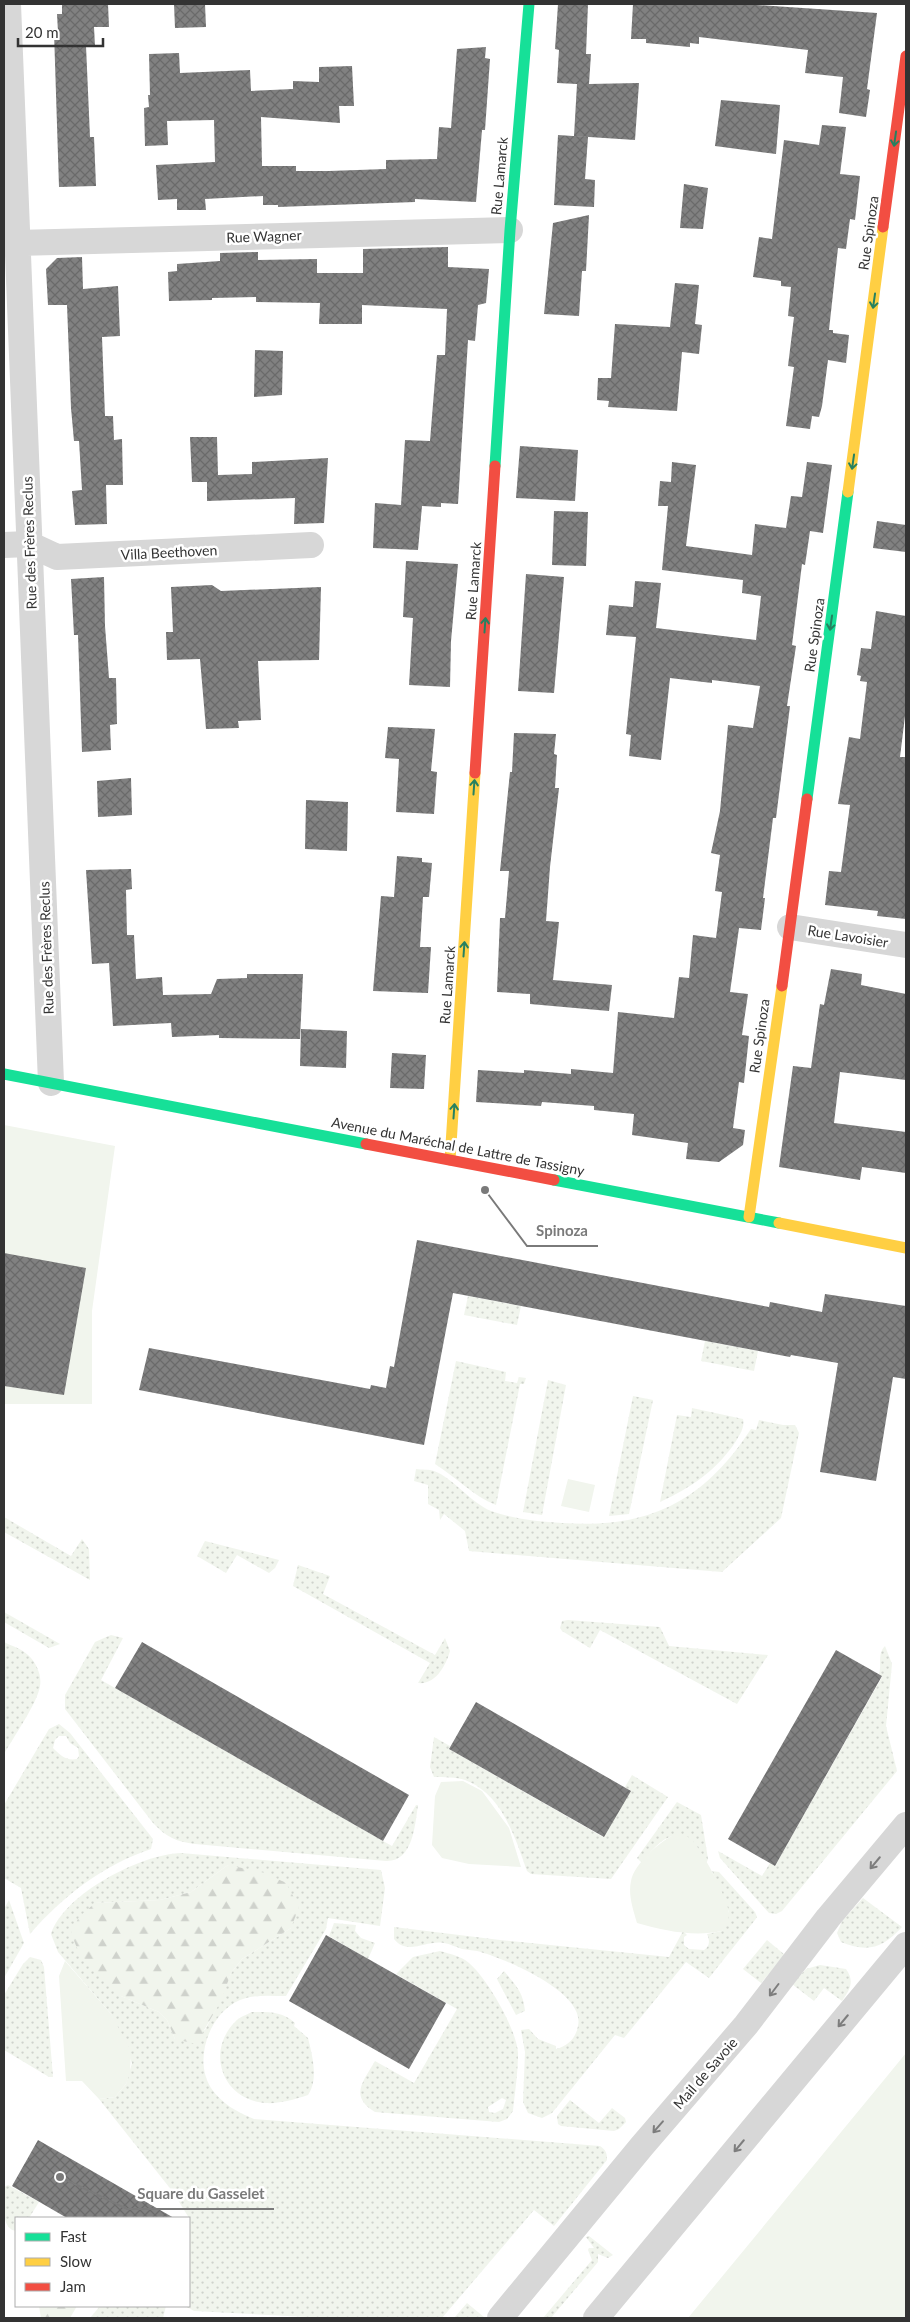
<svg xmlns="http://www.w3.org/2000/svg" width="910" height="2322" viewBox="0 0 910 2322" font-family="Lato,sans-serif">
<defs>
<pattern id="grass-dots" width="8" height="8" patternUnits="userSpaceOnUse" patternTransform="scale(1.25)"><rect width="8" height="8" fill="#f1f5ed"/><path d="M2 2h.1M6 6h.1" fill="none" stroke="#cfd2cc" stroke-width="1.8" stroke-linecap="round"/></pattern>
<pattern id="forest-firs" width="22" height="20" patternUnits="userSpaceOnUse" patternTransform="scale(1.25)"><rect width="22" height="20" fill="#f1f5ed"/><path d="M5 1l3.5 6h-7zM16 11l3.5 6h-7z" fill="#cfd2cc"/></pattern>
<pattern id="building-cross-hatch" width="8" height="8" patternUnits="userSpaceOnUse" patternTransform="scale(1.25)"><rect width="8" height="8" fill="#818181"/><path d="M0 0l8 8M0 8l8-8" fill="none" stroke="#6a6a6a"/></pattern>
</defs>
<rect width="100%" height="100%" fill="#fff"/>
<path fill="url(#grass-dots)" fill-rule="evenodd" d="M468 1296 521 1306 517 1325 464 1315Z
M705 1341 758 1351 754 1371 701 1361Z
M456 1361 506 1372 505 1381 517 1383 519 1377 526 1378 524 1384H520L496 1505C473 1496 456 1477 435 1464Z
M548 1380 566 1385 542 1515 523 1512Z
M633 1396 653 1400 629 1514 609 1516Z
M692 1408 743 1419C745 1427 740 1434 736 1441 718 1469 691 1488 660 1502L677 1415 691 1417Z
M759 1420 783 1425H795L799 1433 781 1518 722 1572 469 1551 465 1531 444 1514 440 1520 439 1510 428 1504V1485L414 1481 416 1469C422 1470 429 1469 434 1471 453 1478 470 1502 491 1511 513 1519 538 1522 562 1523 649 1529 703 1502 751 1429L756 1430Z
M4 1517 71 1556 82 1539 89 1549 90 1580 4 1532Z
M205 1541 279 1560 275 1568 269 1573 237 1555 226 1573 197 1556Z
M298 1565 330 1576 323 1594 435 1655 445 1638 450 1651C446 1665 436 1685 418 1683L430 1663 293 1586Z
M4 1612 60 1644 49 1648 4 1622Z
M568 1620 660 1627 669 1646 768 1655 737 1704 600 1630 590 1648 562 1631 560 1628 562 1621Z
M111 1635 123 1638 101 1680 383 1841 392 1846 416 1805H418C415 1825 413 1862 386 1861L195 1844C177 1842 166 1837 153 1823L65 1709V1695L95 1642Z
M4 1642C12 1646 22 1649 28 1655 36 1662 42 1675 40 1686 38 1702 13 1738 4 1754Z
M885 1646 892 1664 886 1726 897 1771 782 1911 776 1914 769 1913 720 1858 718 1851 762 1876 770 1863 775 1866 882 1677 879 1674C882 1664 877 1654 885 1646Z
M59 1724 70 1733 153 1839 151 1849C103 1865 63 1896 30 1934L21 1888 4 1878V1805L49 1729ZM59 1736H66L70 1743 78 1748 79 1756 77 1759C66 1761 60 1755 53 1748L55 1740Z
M434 1737 450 1746 449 1749 603 1837 630 1791 625 1787 632 1775 668 1797 611 1879 531 1874 527 1871C515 1837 502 1794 465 1780 456 1777 444 1777 434 1777L430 1767Z
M677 1802 701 1815 708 1859 706 1864C687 1822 666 1830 642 1863L637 1858Z
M181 1853 381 1870 385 1888 380 1926 328 1918 326 1929 286 1996C271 1996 254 1994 240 2000 209 2013 193 2060 211 2088 222 2104 237 2112 254 2119L600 2146C606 2150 607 2153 607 2160L554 2226 534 2210 442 2318H325L194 2311 187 2307 189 2218 173 2192 99 2099 115 2097 126 2084 132 2063 111 2014 58 1952 51 1934C64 1894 141 1854 181 1853ZM228 1865 291 1928 242 1959 231 1973 220 2001 205 2030 175 2039 167 2020 159 2012 121 1996 95 1903 160 1900 191 1892Z
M712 1871 719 1872 755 1912 757 1917 755 1920 709 1978 686 1962 624 2038 615 2035 552 2113 542 2118 528 2113 523 2102 525 2052 521 2030 529 2029 538 2039 556 2046V2049C568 2046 576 2038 578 2026 586 1992 504 1958 477 1951 472 1950 467 1950 462 1949 456 1947 450 1944 444 1943 426 1940 407 1956 394 1939V1927L500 1940 669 1957 683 1931 687 1935 684 1937V1945L689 1949 704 1950C710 1946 710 1941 707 1934L722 1931 729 1912Z
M863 1898 902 1927C883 1948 868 1953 841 1942L837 1933 842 1921Z
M9 1900 24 1943 4 1978V1909Z
M334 1923 356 1925 355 1931 361 1938 375 1943 368 1959 329 1936Z
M767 1940 785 1955 761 1983 743 1969Z
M440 1951C450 1954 461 1956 469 1963 487 1978 517 2030 518 2053 518 2072 515 2092 513 2111L507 2119 499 2122 375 2112C349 2096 363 2082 375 2061L414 2083 457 2009 396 1974 413 1957ZM502 2098 506 2100 503 2109 495 2113 489 2112 488 2107Z
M30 1957 41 1960 44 1967 53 2077H49L4 2050V1995L23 1964Z
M820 1965 846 1969C855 1982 850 1989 842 2001L824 1988 814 2001 792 1984 806 1969Z
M504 1971C516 1986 523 1991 525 2011L516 2015 497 1979Z
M252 2012C269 2012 282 2011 295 2023L294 2026 308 2038C312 2055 319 2079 308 2095 296 2099 279 2104 266 2103 223 2101 205 2052 235 2022 239 2017 246 2015 252 2012Z
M570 2100 599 2123 612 2108 625 2118 626 2122 619 2129 614 2131 561 2126 558 2124 557 2116Z
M8 2185 39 2202 29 2218H16V2231C0 2229 4 2199 4 2187Z
M589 2236 613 2255 608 2258 598 2254V2262L551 2318H543L592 2260 588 2250 589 2248H594L586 2237Z
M467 2303 484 2317 482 2318H454Z
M100 2306H166L163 2318H90Z"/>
<path fill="url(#forest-firs)" d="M228 1865 265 1873 286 1883 299 1907 291 1928 242 1959 231 1973 221 2001 196 2044 175 2039 167 2020 159 2012 121 1996 103 1978 79 1953 71 1933 79 1917 95 1903 160 1900 191 1892Z
M39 2306H77L70 2318H41Z"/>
<path fill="#f1f5ed" d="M4 1125 115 1146 92 1311V1404H4Z
M568 1479 595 1485 589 1512 561 1506Z
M463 1781 482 1791 509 1828 521 1867 469 1864 442 1858 432 1845 435 1796 441 1782Z
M676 1834C682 1834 686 1835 691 1839 701 1848 728 1899 729 1913 729 1920 726 1925 722 1931 695 1937 664 1931 637 1923 633 1909 628 1895 631 1881 634 1864 661 1840 676 1834Z
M65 1961 111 2014 131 2051 130 2073 126 2084 115 2097 99 2099 82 2081H66L59 1976Z
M906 2053V2318H688L879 2086Z"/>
<path fill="url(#building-cross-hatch)" d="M62 4H108L109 27H94L95 46H86L90 137H94L96 186 59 187 54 32H58L57 14H62Z
M174 4H205L206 27 175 28Z
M558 4H588L586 54H591L589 84 639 83 635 140 574 136 577 84 557 83 559 50 555 49Z
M633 4 741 5 742 4 877 13 867 89 870 90 866 117 839 113 843 77 805 73 808 50 699 37V44L690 43V47L646 43V39H631Z
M486 47 485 58 490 59 485 130H482L476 202 415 199V202L278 207V205H263V196L205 199 206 210H177V199L158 200 156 165 215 162 214 120 167 121 168 145 145 146 144 108 149 107 148 95H150L149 54 179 53 180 73 250 70 251 91 293 89V81L319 82V67L352 66 354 106H339L340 123 261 117 262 166H296V171H329L386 169V160L437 159 439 127 451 128 457 49Z
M721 100 780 105 776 154 715 146Z
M822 125 846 127 840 174 860 176 855 220 850 219 846 249 838 248 829 330H833V333L849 335 846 363 828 360 822 406 819 417 812 416 810 429 786 426 794 367 788 366 794 317 788 316 791 287 781 286V281L753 277 759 237 772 239 784 140 819 145Z
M558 135 588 137 585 179 595 180 594 207 554 205Z
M684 184 708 188 703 229 680 228Z
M589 215 586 271H582L579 316 544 314 553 223Z
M448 247V267L489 269 486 303 478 305 475 341 468 340 458 504 441 503V507L422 506 418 550 373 548 375 503 401 505 405 440 430 441 437 355H445L447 309 362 305V324H319L320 303 256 302V297L212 298V300L169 301 168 272 177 271V264L220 261V253L258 252V260L317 259V273H363V249Z
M82 257 83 289 118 286 120 336 102 337 105 416H113L114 440 122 439 123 485H106L107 524 75 525 72 491 82 490 79 441H74L71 408 67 305H48L46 269 57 258Z
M675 283 699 285 695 324 702 325 699 354 682 352 677 411 608 407 609 401 597 400 598 378H611L615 324 670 327Z
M255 350 283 351 282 395 254 397Z
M190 437H217L218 475 252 474V462L328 458 324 523 294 524 295 498 207 501V482H192Z
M520 446 578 450 575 501 516 498Z
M672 462 696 465 686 546 752 555 755 524 786 528 791 496 802 497 807 462 832 465 823 533 810 531 805 565 802 564 792 645 796 646 787 706H790L776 818H773L763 898H765L761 930 739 928 730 992 748 994 742 1035 749 1036 744 1083 739 1082 733 1128 745 1130 743 1145 719 1162 686 1159 688 1143 632 1135 634 1114 594 1110V1106L542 1102 541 1106 476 1102 478 1070 524 1073V1070L571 1074V1069L613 1073 618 1012 674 1018 679 977 689 978 693 935 716 938 722 892 715 891 720 855 711 853 720 811 728 725 753 728 760 686 712 680V683L670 678 661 760 629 756 631 735 626 734 636 637 606 635 609 605 633 607 635 581 661 583 656 628 756 640 761 596 742 593 743 580 662 570 668 506H658L660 481 671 482Z
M554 511 588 512 586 566 552 565Z
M877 521 906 525V552L873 548Z
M406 561 458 564 451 641 450 687 409 685 413 618 403 617Z
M526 574 564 577 554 693 518 691Z
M104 577 105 626 109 678H116L117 724 110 725 111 750 82 752 78 635H74L71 579Z
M212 585 221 591 321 587 319 660 258 661 261 720 238 721 239 728 206 729 200 659 167 660 166 632H173L171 587Z
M876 611 906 616V708L900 757H906V919L877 916 878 911 825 905 829 871 841 872 850 805 838 804 849 737 860 739 867 682 860 681 861 676 857 675 861 648 871 649Z
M388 727 435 729 431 771 437 772 434 814 396 812 399 759 385 758Z
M514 733 556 734 554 754 557 755 555 788H559L550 867 546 921 559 922 553 980 612 985 609 1011 530 1004V994L497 992 500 918H505L509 871H500L510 772H512Z
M131 778 132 815 98 817 97 781Z
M306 800 348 802 347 851 305 849Z
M397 856 422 858V862L432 863 429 897H423L420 947H431L428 993 373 991 381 896 394 897Z
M131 869 132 889 126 890 127 935H134L136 979 162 977 163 995 211 994 217 979 247 978V974H303L300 1039 219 1038V1035L172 1037 171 1023 113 1026 109 963 92 964 86 870Z
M831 969 862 974 861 985 906 994V1080L840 1072 834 1123 906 1132V1173L862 1167 860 1180 779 1167 793 1066 811 1068 820 1004 824 1005Z
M301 1029 347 1031 346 1068 300 1066Z
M392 1053 426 1055 424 1089 390 1088Z
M417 1240 769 1307 770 1302 822 1312 825 1294 906 1306V1379L893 1377 876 1481 820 1472 838 1363 791 1355 790 1357 453 1293 424 1445 139 1390 149 1348 370 1389 371 1385 386 1388 390 1366 394 1367Z
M4 1253 86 1268 64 1395 4 1386Z
M142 1642 409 1795 383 1841 115 1688Z
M836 1650 882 1676 775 1866 728 1839Z
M476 1702 631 1791 604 1837 449 1749Z
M326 1935 446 2003 409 2069 289 2001Z
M38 2140 174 2218H67L12 2186Z"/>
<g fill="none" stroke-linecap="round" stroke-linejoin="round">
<path stroke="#d7d7d7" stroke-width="26" d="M8 4 51 1083
M17 243 510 230
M4 545 29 544 57 557 311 545
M790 927 906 945
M500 2318 642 2146 746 2025 828 1918 906 1825
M596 2318 906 1945"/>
<path stroke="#16e098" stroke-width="11" d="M495 466 510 230 529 4
M807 799 848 492
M4 1074 366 1144
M554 1180 779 1223"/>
<path stroke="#ffcf43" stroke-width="11" d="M848 492 883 227
M450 1160 475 773
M749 1217 782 986
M779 1223 906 1248"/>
<path stroke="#f24e42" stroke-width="11" d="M883 227 906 56
M475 773 495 466
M782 986 807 799
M366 1144 554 1180"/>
</g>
<defs><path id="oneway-shaft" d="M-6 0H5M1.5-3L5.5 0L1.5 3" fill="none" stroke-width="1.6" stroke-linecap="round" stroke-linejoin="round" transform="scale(1.25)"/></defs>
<g stroke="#268160">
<use href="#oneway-shaft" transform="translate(895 139) rotate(98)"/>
<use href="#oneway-shaft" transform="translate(874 301) rotate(98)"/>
<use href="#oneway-shaft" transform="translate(853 462) rotate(98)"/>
<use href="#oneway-shaft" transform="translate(831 623) rotate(98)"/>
<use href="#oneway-shaft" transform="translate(485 625) rotate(-86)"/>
<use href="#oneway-shaft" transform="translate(474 787) rotate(-86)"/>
<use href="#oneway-shaft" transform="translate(464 949) rotate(-86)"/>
<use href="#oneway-shaft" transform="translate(454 1111) rotate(-86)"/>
</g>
<g stroke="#7d7d7d">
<use href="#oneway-shaft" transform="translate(875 1863) rotate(130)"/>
<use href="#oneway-shaft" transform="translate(774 1990) rotate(127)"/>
<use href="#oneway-shaft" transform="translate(843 2021) rotate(130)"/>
<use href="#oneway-shaft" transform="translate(658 2127) rotate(131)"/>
<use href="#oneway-shaft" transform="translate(739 2146) rotate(130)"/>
</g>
<g text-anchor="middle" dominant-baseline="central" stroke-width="5" stroke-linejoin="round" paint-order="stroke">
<g font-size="14" fill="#333" stroke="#fff">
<text transform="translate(499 176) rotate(-85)">Rue Lamarck</text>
<text transform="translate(868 233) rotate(-82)">Rue Spinoza</text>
<text transform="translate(264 236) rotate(-2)">Rue Wagner</text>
<text transform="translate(29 543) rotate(-92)">Rue des Frères Reclus</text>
<text transform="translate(169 552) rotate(-3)">Villa Beethoven</text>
<text transform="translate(473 581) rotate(-86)">Rue Lamarck</text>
<text transform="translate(814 635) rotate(-82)">Rue Spinoza</text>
<text transform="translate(848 936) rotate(9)">Rue Lavoisier</text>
<text transform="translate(46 948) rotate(-92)">Rue des Frères Reclus</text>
<text transform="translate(447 985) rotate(-86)">Rue Lamarck</text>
<text transform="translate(759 1036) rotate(-82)">Rue Spinoza</text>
<text transform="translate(458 1146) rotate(11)">Avenue du Maréchal de Lattre de Tassigny</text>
<text transform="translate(705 2073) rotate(-49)">Mail de Savoie</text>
</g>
</g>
<path fill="none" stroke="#7a7a7a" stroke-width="2" d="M485 1190L527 1246H598M60 2177L127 2209H274"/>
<g fill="#7a7a7a" stroke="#fff" stroke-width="2">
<circle cx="485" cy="1190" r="5"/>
<circle cx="60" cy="2177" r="5"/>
</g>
<g font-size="15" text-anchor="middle" font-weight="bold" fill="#7a7a7a" stroke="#fff" stroke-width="5" stroke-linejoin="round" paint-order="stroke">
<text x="562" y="1236">Spinoza</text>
<text x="201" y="2199">Square du Gasselet</text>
</g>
<rect width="910" height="2322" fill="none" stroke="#333333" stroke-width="10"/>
<rect x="15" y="2217" width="175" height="90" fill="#ffffff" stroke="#adadad"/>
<rect x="25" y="2233" width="25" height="8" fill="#16e098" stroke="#adadad"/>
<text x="60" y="2242" font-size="15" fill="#333333">Fast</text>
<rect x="25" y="2258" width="25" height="8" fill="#ffcf43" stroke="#adadad"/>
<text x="60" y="2267" font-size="15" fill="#333333">Slow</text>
<rect x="25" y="2283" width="25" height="8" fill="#f24e42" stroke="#adadad"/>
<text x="60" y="2292" font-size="15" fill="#333333">Jam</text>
<path d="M18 38v8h85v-8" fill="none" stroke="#333333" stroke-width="2.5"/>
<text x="25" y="38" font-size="15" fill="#333333" stroke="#ffffff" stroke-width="4" paint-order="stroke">20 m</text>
</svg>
